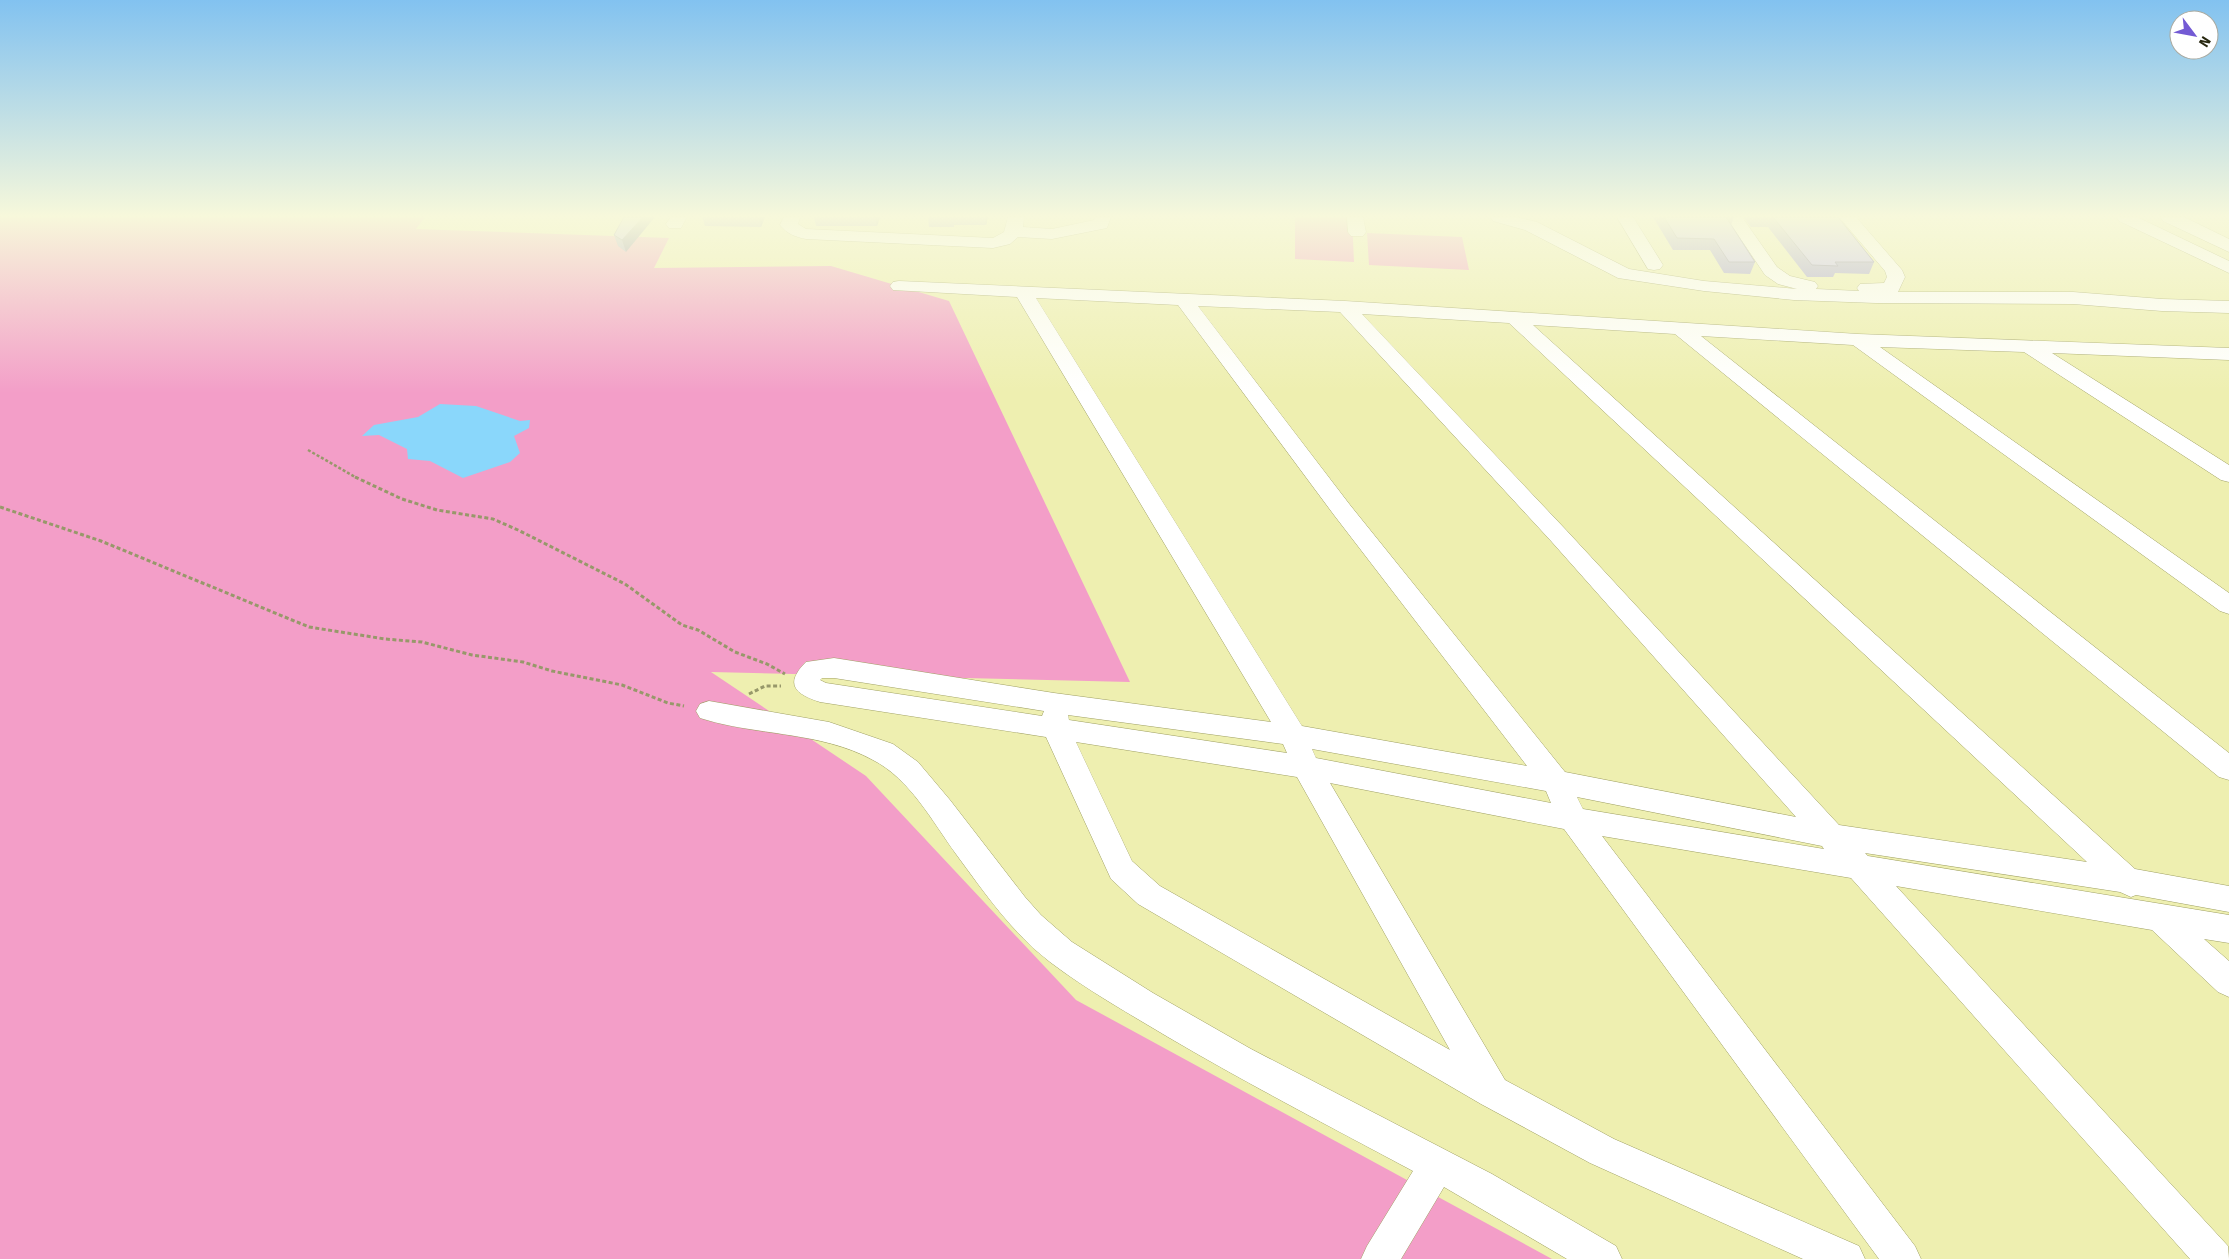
<svg xmlns="http://www.w3.org/2000/svg" width="2229" height="1259" viewBox="0 0 2229 1259" font-family="'Fira Sans',sans-serif">
<rect width="100%" height="100%" fill="#eeefb0"/>
<path fill="#f39ec8" d="M0 217H425L416 229 669 238 654 268 831 266 949 301 1130 682 711 672 866 776 1076 1000 1552 1259H0Z
M1295 217H1352L1354 262 1295 259Z
M1367 233 1462 237 1469 270 1369 265Z"/>
<path fill="#8ad7fb" d="M440 404 476 406 520 421 530 420 529 428 514 436 520 453 510 462 463 478 430 461 408 459 407 449 379 435 362 436 374 425 418 417Z"/>
<g fill="none" stroke-linecap="round" stroke-linejoin="round">
<g stroke="#9fa064" stroke-width="1">
<path id="street" d="M671 217H687L681 228H669L666 224Z
M784 217H800L798 224 806 229 993 238 1004 232 1008 217H1024L1023 227 1052 229 1094 220 1095 217H1111L1107 228 1052 239 1018 237 1010 244 993 248 806 239C796 237 787 234 780 225Z
M1347 217H1363L1366 232 1363 236H1351L1348 232Z
M1491 217H1516L1537 222 1629 269 1704 281 1797 289 1778 284 1765 275 1726 217H1742L1777 267 1790 276 1815 282 1818 286 1816 289 1859 291 1857 288 1860 284 1884 283 1887 277 1885 271 1839 217H1856L1902 270 1905 277 1898 292H2073L2162 299 2229 301V313L2162 311 2073 304 1876 303 1794 300 1704 291 1618 278 1525 230 1493 221Z
M1617 217H1633L1663 265 1660 269 1654 270 1648 269Z
M2117 217H2137L2229 261V273L2119 221Z
M899 281 1345 301 1858 334 2229 348V360L2052 353 2229 465V482L2221 480 2024 352 1880 347 2229 593V614L2220 611 1853 345 1701 336 2229 753V780L2219 777 1675 334 1533 325 2135 869 2229 886V912L2136 895 2131 897 2120 892 1865 853 1868 856 2229 915V943L2204 939 2229 961V997L2218 992 2152 930 1896 886 2228 1246 2229 1259H2190L1851 878 1602 836 1915 1246 1921 1259H1879L1564 829 1330 783 1505 1080 1614 1139 1859 1246 1865 1259H1803L1590 1163 1481 1104 1138 904 1111 879 1046 737 820 702C795 694 784 684 806 662L834 658 1054 693 1271 722 1017 297 893 290 890 286 893 282ZM1036 298 1178 305 1334 515 1527 766 1302 726ZM1198 306 1340 312 1551 541 1796 817 1565 772 1350 505ZM1362 314 1509 323 2087 862 1839 825 1567 531ZM822 678H834L1044 711 1042 716 826 683 820 680ZM1068 715 1283 744 1287 753 1069 720ZM1076 742 1297 777 1450 1050 1160 886 1132 861ZM1312 749 1546 791 1551 803 1316 758ZM1577 797 1822 846 1824 849 1583 809Z
M709 701 829 722 893 744 918 762 950 800 1025 897 1041 915 1072 942 1153 993 1251 1049 1492 1174 1616 1246 1622 1259H1567L1444 1187 1401 1259H1361L1367 1246 1413 1171C1331 1127 1248 1084 1168 1037 1128 1013 1087 990 1050 962 1012 933 984 892 956 854 932 821 910 779 873 760 820 731 756 736 700 718L696 711 700 704Z"/>
</g>
<g stroke="#9fa064" stroke-width="1">
<path id="primary" d="M2161 217H2184L2229 239V252L2163 221Z"/>
</g>
<path stroke="#97986a" stroke-width="2.5" stroke-dasharray="3 2" stroke-linecap="butt" d="M308 450 357 478"/>
<path stroke="#97986a" stroke-width="3" stroke-dasharray="4 2.5" stroke-linecap="butt" d="M355 477 402 499 437 510 493 519 518 530 625 584 682 625 698 630 735 652 767 664 785 674
M0 507 101 541 309 627 385 639 422 642 472 655 523 662 552 671 622 685 668 703 684 706
M749 694 765 686H781"/>
<use href="#street" fill="#fff" fill-rule="evenodd"/>
<use href="#primary" fill="#fff" fill-rule="evenodd"/>
</g>
<path fill="#a6a1d3" d="M624 217 626 252 618 246 614 235Z
M702 217H765L761 227 705 226Z
M814 217H880L877 226H816Z
M928 217H988L986 225H954V227H929Z
M1653 217H1734L1731 225 1755 262 1750 274 1724 273 1710 250H1673Z
M1743 217H1838L1874 262 1869 274 1835 273 1833 277H1807L1768 227H1751Z"/>
<path fill="#8783ac" d="M643 217H655L626 252 622 240Z
M759 217H765L761 227Z
M875 217H880L877 226Z
M985 217H988L986 225Z"/>
<path fill="#c1bbf5" stroke="#8783ac" d="M624 217H643L622 240 614 235Z
M1664 217H1726L1755 262H1729L1714 239 1677 238Z
M1773 217H1838L1874 262H1835L1838 266 1812 265Z"/>
<linearGradient id="sky" x2="0" y2="1"><stop stop-color="#82c2f0"/><stop offset="0.55" stop-color="#f7f8db"/><stop offset="1" stop-color="#f7f8db" stop-opacity="0"/></linearGradient>
<rect width="2229" height="393" fill="url(#sky)"/>
<g transform="translate(2194 35) rotate(122)"><circle r="24" fill="#ffffff" stroke="#a9a99f"/>
<path d="M0-4L9 19L0 12L-9 19Z" fill="#735ad4"/>
<text y="-8" font-size="14" font-weight="bold" text-anchor="middle" fill="#282810">N</text>
</g>
</svg>
